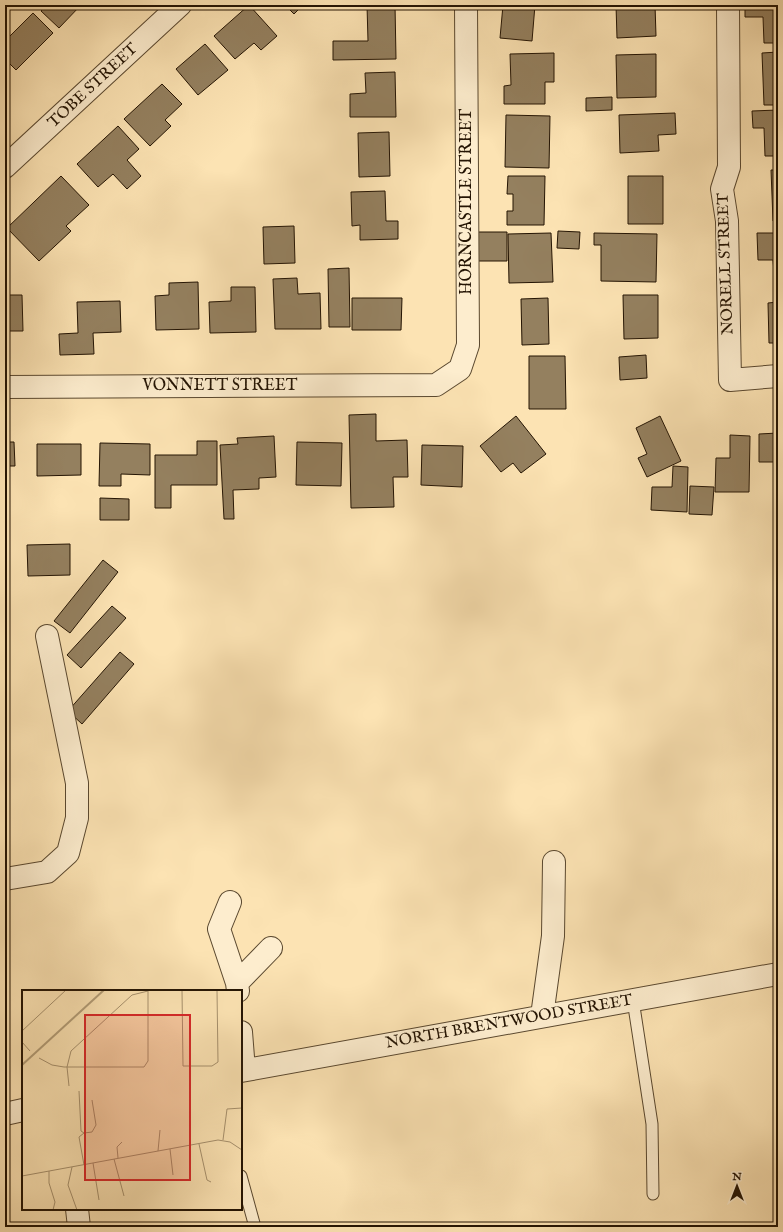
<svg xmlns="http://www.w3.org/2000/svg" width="783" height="1232" viewBox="0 0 783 1232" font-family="'IM FELL English',serif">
<rect width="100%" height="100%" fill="#fce3b3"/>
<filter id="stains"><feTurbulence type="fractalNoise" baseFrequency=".005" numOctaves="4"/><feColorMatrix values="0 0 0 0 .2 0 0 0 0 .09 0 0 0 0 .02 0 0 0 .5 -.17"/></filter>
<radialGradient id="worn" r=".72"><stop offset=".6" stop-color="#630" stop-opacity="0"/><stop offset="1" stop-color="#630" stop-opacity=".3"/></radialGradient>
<path fill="#94805f" stroke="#241403" d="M47 5H81L59 28 41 11Z
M249 5 277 36 261 50 254 43 235 59 214 36Z
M285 5H303L294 14Z
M367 5H395L396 59 333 60V41H368Z
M503 5H535L532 41 500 38Z
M616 5H655L656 36 617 38Z
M745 5H778V43H764L763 17H745Z
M33 13 53 33 16 70 5 59V41Z
M205 44 228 70 198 95 176 69Z
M778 52V105H764L762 53Z
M554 53V82H545V104H504V86L511 85 510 54Z
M656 54V97L617 98 616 55Z
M395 72 396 117H350V94L366 93 365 73Z
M162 84 182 104 165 120 171 126 150 146 124 119Z
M612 97V110L586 111V98Z
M778 110V156H765L764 128H753L752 111Z
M675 113 676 134 658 135 659 151 620 153 619 115Z
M506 115 550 116 549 168 505 167Z
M118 126 139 149 127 160 141 176 127 189 113 174 98 187 77 164Z
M389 132 390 176 359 177 358 133Z
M771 170H778V221H773Z
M61 176 89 205 66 226 71 231 39 261 7 228Z
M508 176H545L544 225H507V211H513V194H507Z
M628 176H663V224H628Z
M385 191 386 221H398V239L360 240V225L352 226 351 192Z
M294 226 295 263 264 264 263 227Z
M558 231 580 232 579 249 557 248Z
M477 232H507V261H477Z
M551 233 553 282 509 283 508 234Z
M594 233 657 234 656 282 601 281V245H594Z
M757 233H778V272H774L773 260H758Z
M349 268 350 327H329L328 269Z
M297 278 298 294 320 293 321 329H275L273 279Z
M198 282 199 329 156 330 155 296 169 295V283Z
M231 287H255L256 332 210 333 209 302 231 301Z
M5 295H22L23 331H5Z
M623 295H658V338L624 339Z
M352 298H402L401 330H352Z
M548 298 549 344 522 345 521 299Z
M120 301 121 332 93 333 94 354 60 355 59 334 78 333 77 302Z
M778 302V343H769L768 303Z
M646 355 647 378 620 380 619 357Z
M529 356H565L566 409H529Z
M376 414V441L407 440 408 477H393L394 507 351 508 349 415Z
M516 416 546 454 521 473 513 463 501 472 480 446Z
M660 416 681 461 647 477 638 458 647 454 636 428Z
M778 433V462H759V434Z
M730 435 750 436 749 492H715L716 458H730Z
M274 436 276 477 259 478V489L233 490 234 519H224L220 445 238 444 237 438Z
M197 441H217V485H171V508H155V455H197Z
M5 442H14L15 466H5Z
M297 442 342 443 341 486 296 485Z
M100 443 150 444V475L121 474V486H99Z
M37 444H81V475L37 476Z
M422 445 463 446 462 487 421 485Z
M673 466 688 467 687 512 651 510 652 487H672Z
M690 486 714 487 712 515 689 514Z
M100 498 129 499V520H100Z
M70 544V575L28 576 27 545Z
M103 560 118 572 70 633 54 621Z
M112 606 126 618 81 668 67 655Z
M120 652 134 664 82 724 68 711Z"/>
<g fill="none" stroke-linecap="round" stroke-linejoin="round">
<g stroke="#5a482f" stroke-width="13">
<path id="lane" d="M633 1000 652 1124 653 1194
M241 1176 255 1227"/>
</g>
<g stroke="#5a482f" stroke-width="24">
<path id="street" d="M728 5 729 167 722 189 727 221 730 380 778 376
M5 167 180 5
M5 387 436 385 460 369 468 345 466 5
M5 879 47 872 68 853 77 818V783L47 636
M230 902 219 929 237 983
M238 991 237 983 271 948
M542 1016 553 936 554 862
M241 1032 244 1070
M241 1071 778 974
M5 1114 23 1110
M77 1209 79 1227"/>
</g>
<use href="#lane" stroke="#fdedce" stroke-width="11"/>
<use href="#street" stroke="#fdedce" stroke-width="22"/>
</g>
<g text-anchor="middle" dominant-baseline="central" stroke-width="3" stroke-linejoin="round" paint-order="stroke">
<g font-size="16" fill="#241403" stroke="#fdedce">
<text transform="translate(93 86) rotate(-43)">TOBE STREET</text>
<text transform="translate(467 202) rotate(-90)">HORNCASTLE STREET</text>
<text transform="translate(726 264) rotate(-92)">NORELL STREET</text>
<text x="220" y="386">VONNETT STREET</text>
<text transform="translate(509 1022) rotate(-10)">NORTH BRENTWOOD STREET</text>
</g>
</g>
<g transform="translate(22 990)">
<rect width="220" height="220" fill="#fce3b3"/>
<path fill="none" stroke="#b39d77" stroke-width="2" d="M0 75 82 0"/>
<path fill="none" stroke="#a6906d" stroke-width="1" d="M160 0 161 76H190L196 72 195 0M0 41 44 0M0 52 8 61M17 68 30 75 42 77H122L126 71V0M47 96 45 77 49 61 110 5 126 1M57 101 59 141 62 143 70 142 74 135 70 110M201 150 205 119 220 118M177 154 185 190 189 192M148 159 151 185M136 161 138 140M96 168 95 157 100 152M92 169 102 206M71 173 77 210M62 175 57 147 62 143M50 177 46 195 55 220M27 181V193L33 212 31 220M0 186 196 150 208 152 220 160"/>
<path fill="#d62828" fill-opacity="0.15" stroke="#d62828" stroke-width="2" d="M63 25H168V190H63Z"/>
<rect width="220" height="220" fill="none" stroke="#241403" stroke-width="2"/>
</g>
<rect width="783" height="1232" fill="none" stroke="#fce3b3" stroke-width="20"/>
<rect x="6" y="6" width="771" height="1220" fill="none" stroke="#241403" stroke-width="2"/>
<rect x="10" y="10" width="763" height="1212" fill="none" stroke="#241403"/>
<g transform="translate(737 1186)" stroke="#fdedce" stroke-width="3" paint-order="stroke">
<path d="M0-3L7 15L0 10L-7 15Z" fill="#241403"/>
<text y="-6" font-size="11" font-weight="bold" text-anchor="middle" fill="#241403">N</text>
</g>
<rect width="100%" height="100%" filter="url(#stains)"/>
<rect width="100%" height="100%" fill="url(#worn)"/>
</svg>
